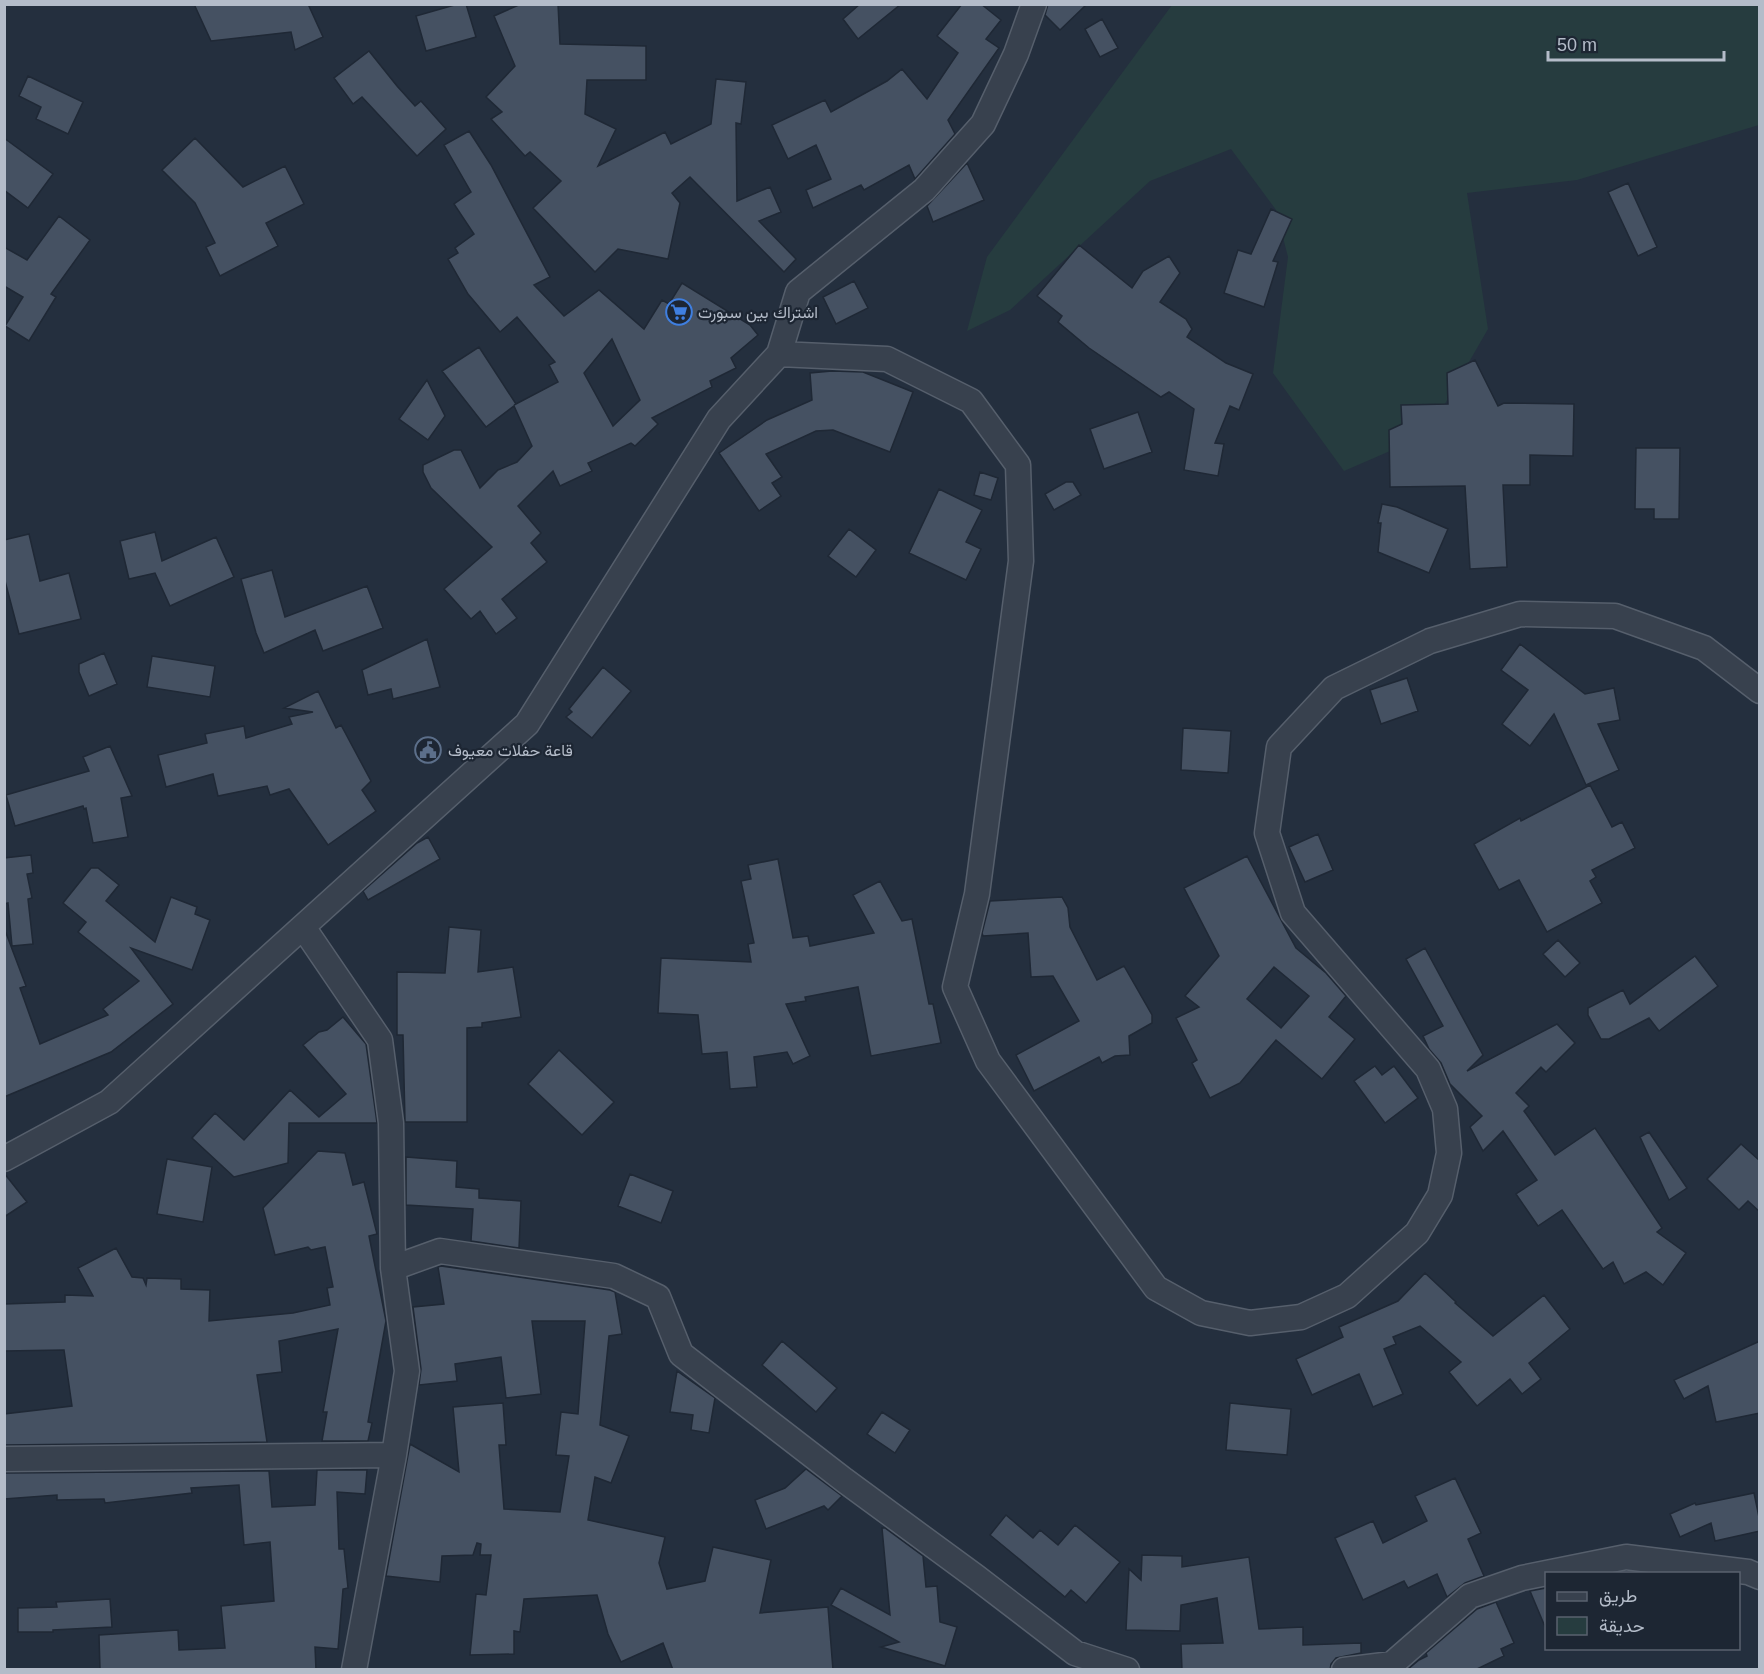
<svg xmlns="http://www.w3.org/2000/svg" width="1764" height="1674" font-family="Helvetica,Vazirmatn,sans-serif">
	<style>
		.green { fill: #263c3f }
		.building { fill: #455162; stroke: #1f2835; stroke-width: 1.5; fill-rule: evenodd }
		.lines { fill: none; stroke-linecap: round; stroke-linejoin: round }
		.minor-casing { stroke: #565f6c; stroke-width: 27 }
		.minor { stroke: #38414e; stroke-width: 24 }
		.labels { text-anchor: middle; stroke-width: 4.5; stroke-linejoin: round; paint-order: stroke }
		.poi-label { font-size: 16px; fill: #b4bcc9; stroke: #1d2633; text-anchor: start }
	</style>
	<rect width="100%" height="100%" fill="#242f3e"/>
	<path class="green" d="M1172 5H1759V125L1577 180 1467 193 1488 329 1427 435 1344 471 1273 373 1288 257 1276 210 1231 149 1150 181 1010 310 967 331 987 257Z"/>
	<path class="building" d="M194 4H308L323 37 295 50 291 32 211 41Z
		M458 4H466L476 37 426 51 416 16Z
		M521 4H558L560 44 646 46V80H587L585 114 616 129 598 166 665 132 671 144 711 124 716 79 746 82 741 124 736 123 737 201 770 187 781 212 759 221 796 259 784 272 690 177 672 193 680 203 668 259 618 249 595 272 533 208 561 181 530 152 525 156 491 119 502 112 486 97 515 66 494 16Z
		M860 4H901L858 39 843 19Z
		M962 4H981L1001 20 986 39 999 48 948 120 955 134 915 179 909 165 864 190 861 185 813 208 806 190 831 179 816 145 788 159 772 125 825 100 831 112 887 81 902 69 927 99 958 53 937 36Z
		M1048 4H1087L1060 30 1045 15Z
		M1102 19 1118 48 1100 57 1085 29Z
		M369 51 397 86 415 106 421 101 446 129 417 156 362 97 353 104 334 78Z
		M28 76 83 102 68 134 36 119 41 107 19 96Z
		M469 131 491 165 550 277 534 285 564 316 599 290 644 329 662 300 669 304 682 283 750 325 758 335 731 358 736 368 710 381 712 387 652 418 658 424 635 446 631 443 588 463 592 471 560 486 553 471 518 506 541 533 531 543 547 562 502 599 517 618 496 634 480 611 471 619 444 589 492 547 431 488 423 472V465L454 450H461L480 488 498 470 517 462 532 446 514 406 486 427 442 371 479 347 516 404 514 405 558 382 549 365 555 362 517 317 500 332 468 294 448 259 458 253 455 248 474 234 454 204 471 192 444 145ZM612 339 640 400 613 426 584 373Z
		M4 138 53 174 28 208 4 190Z
		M195 138 243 187 285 166 304 204 266 223 278 246 220 276 206 247 215 243 195 203 162 170Z
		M967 163 984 200 933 222 927 206Z
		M1628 183 1657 247 1638 256 1608 192Z
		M1271 209 1292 219 1273 261 1278 262 1264 307 1224 293 1238 250 1251 254Z
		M59 216 90 240 51 294 56 297 29 341 5 326 23 297 4 286V247L27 260Z
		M1079 245 1132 288 1143 271 1169 256 1180 273 1160 302 1186 319 1192 329 1187 337 1226 363 1253 374 1239 410 1230 406 1215 443 1224 444 1218 476 1184 470 1194 409 1169 392 1161 397 1089 348 1058 322 1062 316 1037 296Z
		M854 281 868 308 836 324 823 297Z
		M1475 360 1498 406 1504 403 1574 404 1573 456 1530 455V485H1503L1507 567 1470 569 1465 486 1390 487 1389 430 1402 424 1401 405 1448 404 1447 373Z
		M832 371 863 372 913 392 890 452 833 430 816 431 766 454 782 477 772 483 781 496 759 511 719 453 767 420 812 400 810 373Z
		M427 380 445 416 428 440 399 419Z
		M1138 412 1152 452 1104 469 1090 429Z
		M1636 448H1680L1679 519H1654V509H1635Z
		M980 472 998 478 991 500 974 495Z
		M1066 482H1073L1081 495 1054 510 1045 494Z
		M939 489 982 510 966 542 981 549 966 580 909 553Z
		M1382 504 1397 507 1448 529 1429 573 1378 552 1381 523H1378Z
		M849 529 876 550 856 577 828 556Z
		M155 532 162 561 216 537 234 577 170 606 155 573 129 579 120 541Z
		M29 534 40 581 69 573 81 619 19 634 4 577V540Z
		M272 570 285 617 367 586 383 628 323 651 315 630 264 653 256 633 241 579Z
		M427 639 440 687 393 699 391 689 368 695 362 670Z
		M1520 644 1585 694 1614 688 1620 720 1598 724 1619 770 1586 785 1554 714 1530 746 1502 724 1528 690 1501 670Z
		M104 653 117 684 89 696 79 672V664Z
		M152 656 215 666 210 697 147 687Z
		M603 667 631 691 592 738 566 717 572 712 569 709Z
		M1407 678 1418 711 1381 724 1370 690Z
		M318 691 336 728 341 725 371 781 362 790 376 811 328 845 289 789 270 795 267 786 218 796 213 774 166 787 158 755 207 743 205 734 244 726 246 738 292 724 289 717 313 712 284 708Z
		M1183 728 1231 731 1228 773 1181 770Z
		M110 746 132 796 121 798 128 837 93 843 86 808 84 809 83 806 15 826 6 795 89 771 83 757Z
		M1590 785 1612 827 1622 822 1635 848 1592 870 1596 877 1590 881 1602 903 1547 932 1519 880 1499 890 1474 844 1520 818 1521 821Z
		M1318 834 1333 870 1305 882 1289 847Z
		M428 837 440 859 368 900 363 891 417 843Z
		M31 855 33 873 27 874 32 898 28 899 33 944 12 946 8 903 4 904V858Z
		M1247 856 1296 948 1326 973 1346 996 1329 1017 1355 1039 1322 1079 1276 1040 1240 1083 1210 1098 1192 1063 1197 1060 1176 1018 1199 1007 1185 996 1219 956 1184 888ZM1274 967 1309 996 1281 1028 1247 999Z
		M778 859 793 938 808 936 810 946 874 933 853 895 880 881 902 921 912 919 929 1004H933L941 1043 871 1056 858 987 805 997 806 1001 786 1004 810 1056 793 1064 787 1052 754 1057 757 1087 730 1089 727 1052 702 1054 698 1015 658 1013 661 958 751 962 748 944 754 943 741 881 751 879 748 865Z
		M91 868H98L119 885 106 901 155 942 171 897 197 907 195 914 210 920 192 970 131 948 173 1004 111 1052 4 1097V934L6 933 26 986 20 988 40 1044 108 1015 103 1009 139 981 78 932 86 922 63 903Z
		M1062 897 1068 908 1070 927 1097 980 1124 966 1152 1015V1023L1129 1036 1130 1055 1115 1056 1102 1063 1099 1057 1034 1091 1016 1055 1079 1021 1053 976 1031 977 1028 933 983 936 982 933 990 901Z
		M449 927 481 930 478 972 513 967 521 1017 482 1023V1027L467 1028V1122H405L403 1035H397V972L445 973Z
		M1558 940 1580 963 1565 977 1543 954Z
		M1425 948 1483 1055 1467 1071 1557 1024 1575 1043 1546 1072 1541 1067 1516 1093 1529 1106 1524 1111 1555 1155 1595 1128 1662 1228 1657 1232 1686 1253 1663 1285 1646 1272 1624 1284 1613 1262 1603 1269 1562 1210 1538 1226 1516 1194 1537 1180 1503 1131 1483 1151 1470 1127 1482 1116 1450 1084 1441 1063 1429 1049 1423 1036 1443 1026 1406 959Z
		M1695 956 1718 986 1659 1031 1649 1018 1609 1039H1601L1588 1015V1008L1623 990 1630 1004Z
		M343 1017 366 1044 377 1123H289L288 1163 234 1177 192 1138 215 1113 244 1140 290 1090 319 1117 346 1094 303 1045 319 1032 327 1030Z
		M559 1050 614 1102 582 1135 528 1084Z
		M1375 1066 1382 1075 1394 1066 1418 1098 1385 1123 1354 1081Z
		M1649 1132 1687 1188 1669 1200 1640 1137Z
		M1741 1144 1760 1161V1212L1748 1201 1739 1210 1707 1179Z
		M318 1151 345 1153 353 1185 364 1182 377 1234 369 1236 386 1321 368 1422 372 1423 368 1441H322L327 1412H323L338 1329 279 1341 282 1372 257 1375 267 1442 4 1445V1414L72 1406 64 1350 4 1351V1304L65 1302V1295L93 1296 78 1268 116 1248 132 1277 143 1278 146 1285 147 1278 181 1279V1289L210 1290 209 1321 293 1313 330 1305 327 1288 333 1287 325 1247 311 1250 308 1247 275 1255 263 1208Z
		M406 1157 457 1161 456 1187 479 1189V1198L521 1201 519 1248 471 1241 473 1209 406 1205Z
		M167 1159 212 1167 203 1222 157 1214Z
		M4 1173 27 1202 4 1217Z
		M630 1174 673 1191 661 1223 618 1206Z
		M441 1266 610 1290 615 1292 622 1334 609 1336 600 1425 629 1436 611 1483 595 1477 588 1520 665 1537 659 1563 667 1589 705 1581 713 1547 771 1560 760 1613 828 1607 833 1670H673L663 1643 621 1662 608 1634 597 1595 524 1599 520 1632 514 1631V1654L470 1655 476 1594 486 1595 491 1555H480L481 1544 477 1543 473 1555 442 1556 440 1582 386 1576 410 1444 459 1472 453 1407 503 1403 506 1445H499L504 1509 560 1512 569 1456 556 1455 561 1412 578 1414 585 1321H532L541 1394 506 1398 501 1357 455 1364 457 1381 419 1385 421 1369 413 1307 444 1304 438 1267Z
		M1425 1273 1456 1302 1455 1303 1493 1336 1544 1295 1570 1329 1529 1363 1541 1379 1522 1394 1510 1379 1477 1406 1449 1372 1461 1362 1420 1326 1393 1337 1396 1344 1384 1349 1403 1394 1373 1407 1359 1374 1312 1395 1296 1359 1343 1337 1339 1327 1398 1301Z
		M782 1341 837 1388 816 1412 762 1365Z
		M1760 1341V1413L1716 1422 1708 1386 1684 1399 1674 1380Z
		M677 1371 715 1398 709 1433 691 1430 693 1415 670 1412Z
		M1230 1403 1291 1409 1287 1455 1226 1450Z
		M882 1412 910 1430 895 1453 867 1434Z
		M806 1469 842 1496 828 1510 824 1506 766 1529 755 1500 785 1488Z
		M317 1470H367L365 1494 337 1492 339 1549H344L348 1588 343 1589 338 1649 315 1647 316 1670H100L99 1635 178 1630 179 1650 225 1648 221 1606 274 1601 270 1542 244 1545 239 1485 191 1488 192 1493 105 1503 104 1499 57 1500V1495L4 1499V1473L269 1471 272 1507 315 1505Z
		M1455 1478 1481 1533 1468 1539 1484 1576 1465 1583 1447 1597 1437 1574 1408 1588 1404 1581 1363 1600 1335 1538 1373 1521 1383 1543 1427 1521 1415 1496Z
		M1754 1493 1760 1522V1531L1715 1541 1711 1523 1680 1537 1670 1514 1695 1503 1696 1505Z
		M1006 1515 1033 1538 1040 1530 1058 1545 1075 1525 1120 1562 1086 1603 1071 1590 1065 1597 990 1535Z
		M882 1528H885L923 1556 926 1587 937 1586 940 1622 957 1627 945 1666 881 1647 899 1642 831 1605 841 1588 890 1615Z
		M1142 1555 1182 1556V1567L1249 1557 1259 1629 1303 1627V1645L1361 1643V1653L1336 1658 1331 1664 1330 1670H1182L1181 1644 1223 1643 1217 1598 1181 1605 1180 1631 1126 1630 1129 1569 1141 1580Z
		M1546 1588V1629L1530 1591Z
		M110 1599 112 1627 53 1630V1632H18V1608L57 1607 56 1602Z
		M1496 1602 1514 1643 1501 1649 1504 1656 1475 1670H1407L1419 1660 1427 1656 1426 1653 1477 1609Z"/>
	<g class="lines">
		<g class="minor-casing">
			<path id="minor" d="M779 354 798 292 924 190 983 124 1016 54 1034 4
				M303 927 380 1040 391 1123 393 1268 407 1371 394 1455 354 1670
				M4 1159 109 1102 527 724 719 419 779 354 887 359 971 401 1018 465 1021 561 977 894 955 987 988 1061 1156 1288 1201 1313 1250 1323 1301 1317 1347 1296 1417 1233 1440 1195 1449 1153 1445 1109 1428 1069 1293 913 1267 833 1279 747 1334 688 1430 641 1520 614 1615 616 1704 648 1760 691
				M393 1268 440 1251 614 1276 658 1297 681 1354 844 1480 976 1577 1075 1653 1127 1670
				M4 1459 394 1455
				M1344 1670 1392 1664 1470 1596 1522 1578 1626 1557 1748 1572 1760 1577"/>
		</g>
		<use href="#minor" class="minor"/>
	</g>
	<defs>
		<g id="supermarket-ring" transform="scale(1.35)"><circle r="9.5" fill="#1d2633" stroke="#3f7fe0" stroke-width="1.5"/><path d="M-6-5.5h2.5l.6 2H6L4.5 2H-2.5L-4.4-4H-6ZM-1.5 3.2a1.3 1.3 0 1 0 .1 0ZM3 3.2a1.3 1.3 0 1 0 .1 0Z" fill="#3f7fe0"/></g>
		<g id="civic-ring" transform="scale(1.35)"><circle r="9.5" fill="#1d2633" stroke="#5c6f8a" stroke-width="1.5"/><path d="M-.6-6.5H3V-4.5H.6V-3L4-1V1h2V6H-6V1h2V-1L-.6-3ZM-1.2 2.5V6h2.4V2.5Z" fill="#5c6f8a"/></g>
	</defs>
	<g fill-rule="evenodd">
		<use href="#supermarket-ring" x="679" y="312"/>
		<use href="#civic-ring" x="428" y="750"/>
	</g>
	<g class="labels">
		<g class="poi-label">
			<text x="698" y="318">اشتراك بين سبورت</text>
			<text x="448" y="756">قاعة حفلات معيوف</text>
		</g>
	</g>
	<rect width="1764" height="1674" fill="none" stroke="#b4bcc9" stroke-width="12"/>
	<rect x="1545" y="1572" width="195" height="78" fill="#1d2633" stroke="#59626f" stroke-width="1.5"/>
	<rect x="1557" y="1592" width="30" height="9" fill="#38414e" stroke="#59626f" stroke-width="1.5"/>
	<text x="1599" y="1602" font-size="18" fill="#b4bcc9">طريق</text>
	<rect x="1557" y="1617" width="30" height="18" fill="#263c3f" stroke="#59626f" stroke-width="1.5"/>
	<text x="1599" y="1632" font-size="18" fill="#b4bcc9">حديقة</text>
	<path d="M1548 51v9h176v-9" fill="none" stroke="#b4bcc9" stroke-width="3"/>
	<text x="1557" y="51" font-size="18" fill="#b4bcc9" stroke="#1d2633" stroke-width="4.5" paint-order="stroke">50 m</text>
</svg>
